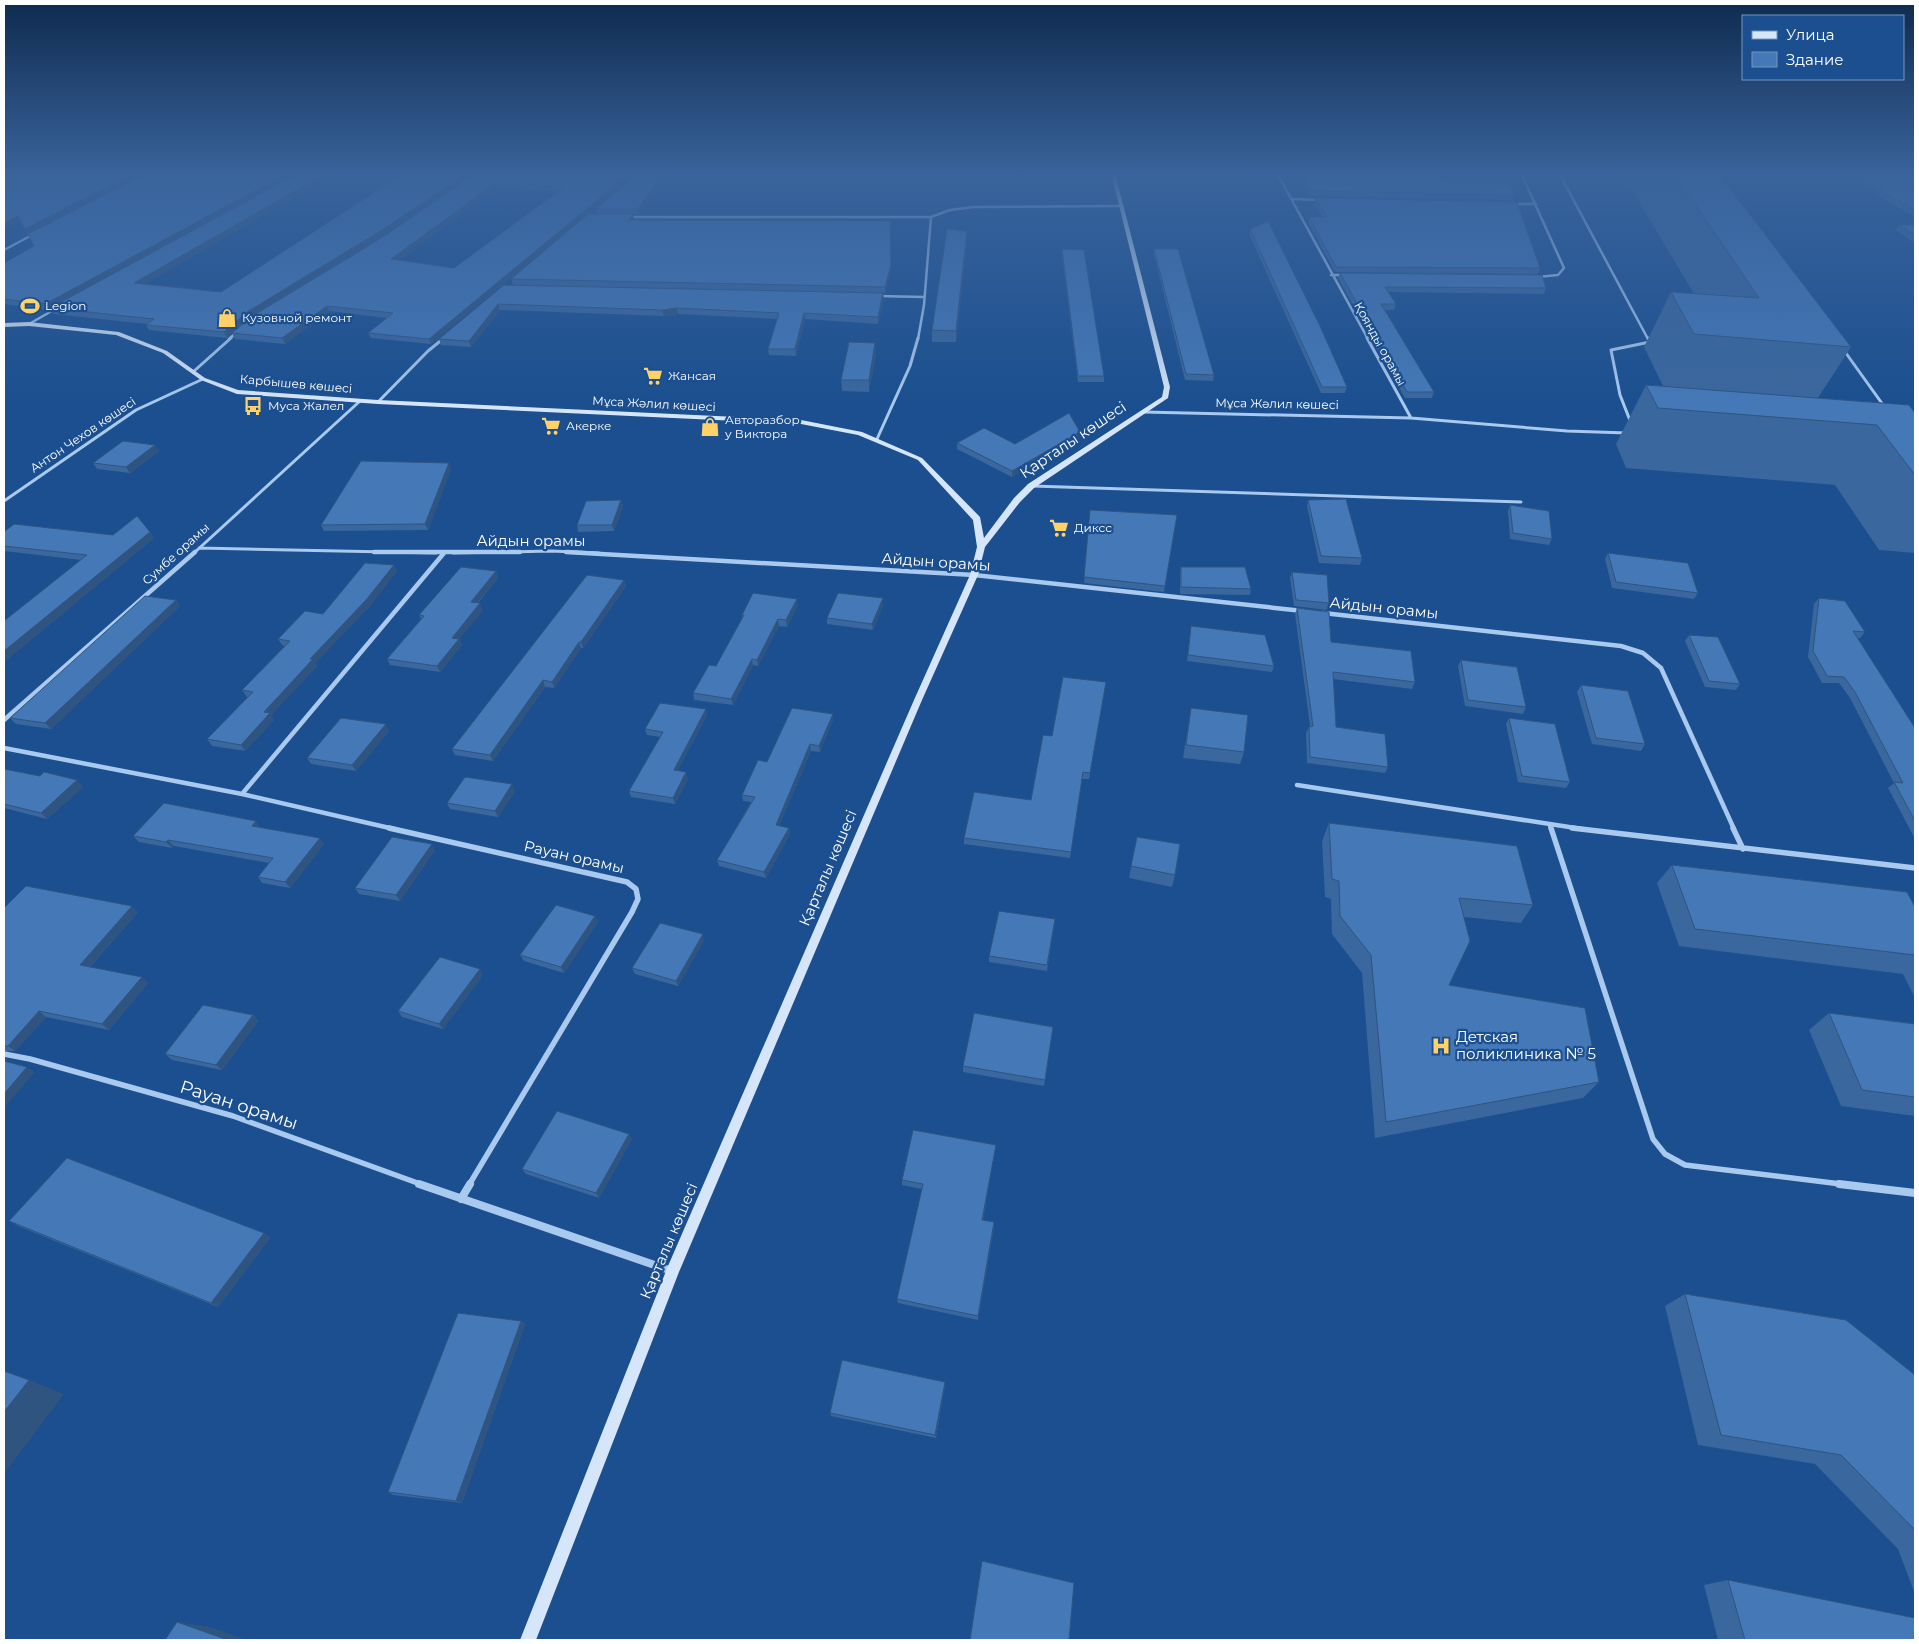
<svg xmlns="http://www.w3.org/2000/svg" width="1919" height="1644" font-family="Montserrat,sans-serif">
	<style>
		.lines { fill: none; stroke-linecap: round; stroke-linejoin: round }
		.street-far4 { stroke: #a9c9ee; stroke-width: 2.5 }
		.street-far3 { stroke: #a9c9ee; stroke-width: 3 }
		.street-far2 { stroke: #a9c9ee; stroke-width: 4.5 }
		.street-far1 { stroke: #a9c9ee; stroke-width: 5.5 }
		.street { stroke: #a9c9ee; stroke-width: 8 }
		.secondary { fill: #d6e6fa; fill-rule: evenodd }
		.wall { fill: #3a679d; fill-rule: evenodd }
		.shaded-wall { fill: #305480 }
		.building { fill: #4478b7; stroke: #305480; fill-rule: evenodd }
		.labels { text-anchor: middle; stroke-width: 4.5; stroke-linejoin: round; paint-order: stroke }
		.far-poi-label { font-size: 12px; fill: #fff; stroke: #1b4f8f; text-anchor: start }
		.far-street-label { font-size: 12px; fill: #fff; stroke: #1b4f8f }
		.street-label { font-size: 15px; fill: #fff; stroke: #1b4f8f }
		.poi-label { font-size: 15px; fill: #fff; stroke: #1b4f8f; text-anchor: start }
		.near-street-label { font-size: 18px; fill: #fff; stroke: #1b4f8f }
	</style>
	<rect width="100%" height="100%" fill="#1b4f8f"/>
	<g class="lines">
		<path class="street-far4" d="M1277 173 1368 339
			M1521 173 1564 268 1558 275 1537 277
			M1559 173 1648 339
			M1292 199 1321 200
			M1512 204H1536
			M628 217H931L950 210 974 207 1120 206
			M4 250 34 234
			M1331 275H1346
			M877 296 924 297
			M29 324 57 308
			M229 339 237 332
			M918 339 924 305 931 217"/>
		<path class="street-far3" d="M1367 338 1411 418
			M1843 349 1886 409
			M193 372 231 338
			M378 402 428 351 444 338
			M1143 412 1411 418 1567 431 1627 433
			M1631 423 1620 395 1611 350 1650 342 1648 338
			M877 439 910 366 918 338
			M1032 486 1521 502
			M4 501 136 410 203 379
			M199 548 436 553
			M194 553 360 401
			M453 553 551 551 599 553"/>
		<path class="street-far2" d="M374 552H520
			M566 552 974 575 1303 611
			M1323 613 1621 646 1643 653 1661 668 1734 829
			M4 720 195 552
			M4 748 242 794 394 829
			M1297 785 1582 829
			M242 794 444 553
			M1550 825 1551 829"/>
		<path class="street-far1" d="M389 828 627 882 636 889 638 899 632 912 469 1185
			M1551 828 1653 1139 1665 1154 1685 1165 1849 1185
			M1572 828 1915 868
			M1733 828 1743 849
			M4 1054 30 1059 233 1116 423 1185"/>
		<path class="street" d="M419 1184 672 1271
			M1839 1184 1915 1193
			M461 1199 470 1184"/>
		<path class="secondary" d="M1111 173H1115L1170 387 1168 398 1034 488 1020 502 985 547 978 575 922 700 679 1272 536 1640H520L668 1266 914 700 970 575 977 547 973 520 918 460 858 435 801 424 378 404 237 394 201 380 163 353 116 335 29 326 4 327V323L29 322 119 332 167 351 205 378 238 390 378 400 801 420 862 432 922 458 980 517 984 538 1014 498 1028 484 1162 397 1164 387Z"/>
	</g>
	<path class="wall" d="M147 173H336L145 284 221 292 476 173 384 235 267 307 386 235 476 173H668L639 214H597L596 209 637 175 636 174 431 344 371 338 368 333 387 318 329 311 285 344 235 339 232 333 227 338 149 330 146 325 147 324 54 314 50 309 48 310 4 304V263L34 246ZM499 186 557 192 454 268 399 260Z
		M1131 173H1242L1241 176 1132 175Z
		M1297 173H1435L1442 182 1515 195 1513 200 1311 196Z
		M1622 173H1718L1851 347 1818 398 1915 413V553L1879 550 1835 485 1626 468 1616 444 1646 385 1663 386 1644 347 1671 292 1694 294Z
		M1844 173H1915V217L1877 195 1879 192Z
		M1315 198 1540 268 1538 274 1335 272 1308 222 1309 217H1322L1314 203Z
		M633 214 634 220 891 271 885 293 513 285 511 279Z
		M1899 225H1915V243L1895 230Z
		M1250 229 1347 387 1345 393H1321L1249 234Z
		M967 242 956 342H932V330Z
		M1062 249 1104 376V382H1078L1062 255Z
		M1154 249 1214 375 1213 381 1185 380 1154 254Z
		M1340 273 1546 288 1544 294 1388 292 1396 304 1394 310H1385L1434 392 1432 398H1405L1338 278Z
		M504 285 884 299 878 324 805 319 796 356 769 355 768 349 777 319 678 314 664 316 500 310 471 347 441 345 439 339Z
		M876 354 869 392 842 391 841 380Z
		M1080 432 1079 438 1012 477 957 449V443L1015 444Z
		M155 445 159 451 130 473 97 469 93 463Z
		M451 469 428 530 324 531 321 525Z
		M621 500 623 506 614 531 578 532 577 525Z
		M1308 500 1362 558 1360 565 1319 563 1307 506Z
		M1510 505 1552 539 1549 545 1510 539 1508 511Z
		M1090 510 1177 515 1164 592 1084 583Z
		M4 532 113 535 150 532 154 538 4 662V621L81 560 4 551Z
		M1608 553 1698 593 1694 599 1612 588 1605 559Z
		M1181 567 1251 589 1250 595 1180 594V573Z
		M397 571 369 607 315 663 317 666 271 715 274 720 245 751 212 746 207 739 248 697H247L242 690 285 646 282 645 278 639Z
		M496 571 498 578 478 603 483 610 459 639 462 645 440 672 390 665 387 659 421 619 419 615Z
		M1292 572 1329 603 1327 610 1294 606 1290 578Z
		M624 580 626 586 583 648H581L554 688 545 687 493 761 455 755 452 749Z
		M883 598V605L873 630 827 624V618Z
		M1819 598 1865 632 1860 638H1857L1915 728V839L1888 788 1894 783 1850 698 1839 683H1822L1808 657 1814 604Z
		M176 600 180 606 51 729 16 724 10 718Z
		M798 605 787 627 779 626 758 666 753 665 733 705 694 700 693 693 716 666 742 618V615Z
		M1297 608 1331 642 1415 682 1412 689 1333 679 1336 727 1388 767 1385 773 1307 763 1306 733 1309 727 1310 726 1295 614Z
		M1191 626 1274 666 1272 672 1187 661Z
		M1689 635 1740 684 1736 690 1705 687 1685 641Z
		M1461 660 1526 707 1523 714 1465 706 1458 666Z
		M1106 682 1089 779H1082L1070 858 964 844V838L1031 800 1052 736Z
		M1581 685 1645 744 1641 751 1592 744 1577 692Z
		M1191 708 1244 752 1240 764 1183 758 1189 721Z
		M707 715 678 770 688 778 675 804 631 797 629 791 660 737 647 735 645 729Z
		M1509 718 1570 782 1566 788 1518 782 1506 724Z
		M833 720 820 752 811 751 779 826 789 828 790 834 766 878 719 866 717 860 751 802 743 801 742 795 767 762Z
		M389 731 356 771 311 764 307 758Z
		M4 769 83 787 47 819 4 808Z
		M515 791 498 817 450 809 447 803Z
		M1329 823 1533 905 1521 923 1464 917 1449 985 1599 1082 1583 1098 1375 1138 1362 973 1332 934 1331 899 1325 897 1322 841Z
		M261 827 260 828 324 844 290 888 262 883 258 877 269 863 174 846 172 848 139 842 133 836Z
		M1137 837 1175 875 1172 887 1129 878Z
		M435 850 400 901 359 894 355 888Z
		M1672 865 1915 907V998L1903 974 1679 946 1657 883Z
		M4 908 138 912 90 967 148 983 109 1030 46 1017 15 1051H4Z
		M595 916 598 922 564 973 524 961 520 955Z
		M1055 919 1047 971 989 962V956Z
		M704 940 678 986 635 974 632 968Z
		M483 975 443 1029 402 1017 398 1011Z
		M1829 1013 1915 1024V1116L1841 1106 1809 1030Z
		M253 1015 258 1021 222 1070 172 1060 165 1054Z
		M1053 1027 1044 1086 963 1072V1066Z
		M632 1139 599 1198 526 1174 522 1169Z
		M995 1150 983 1220 994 1222V1227L978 1320 898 1303 897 1299 922 1189 902 1185V1180Z
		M9 1221 264 1233 270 1238 218 1307 18 1226Z
		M1685 1294 1915 1375V1594L1898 1549 1815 1464 1698 1445 1665 1306Z
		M521 1321 525 1324 462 1503 393 1495 388 1492Z
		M945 1385 936 1438 831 1416 830 1413Z
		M1728 1580 1915 1640H1718L1704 1585Z"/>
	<path class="shaded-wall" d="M134 173H146L28 234 25 229Z
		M288 173H300L48 310 45 304Z
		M326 173H336L137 289 134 283Z
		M467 173H476L384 235 250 317 227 338 224 332 247 312Z
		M630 173H636V174L431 344 429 339Z
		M663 173H668L639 214 638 209Z
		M498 181 499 186 393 265 391 259Z
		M633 214 634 220H629Z
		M18 216 21 221 4 229V223Z
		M890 227 891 271 885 293V287Z
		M967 231V242L956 342V331Z
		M883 293 884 299 878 324V317Z
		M498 304 500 310 471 347 469 341Z
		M327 306 329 311 285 344 282 338Z
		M677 308 678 314 664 316 662 310Z
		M804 313 805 319 796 356 795 349Z
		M875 343 876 354 869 392V380Z
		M1080 432 1079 438 1012 477V471Z
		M155 445 159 451 130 473 126 467Z
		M449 463 451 469 428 530 425 524Z
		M621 500 623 506 614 531 612 525Z
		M150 532 154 538 4 662V651Z
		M394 565 397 571 369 607 315 663 317 666 271 715 274 720 245 751 241 745 264 712 310 659Z
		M496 571 498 578 473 608 471 602Z
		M624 580 626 586 583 648 581 642Z
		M883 598V605L873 630 872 624Z
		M797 599 798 605 787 627 786 620Z
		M176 600 180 606 51 729 45 723Z
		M480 603 483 610 459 639 462 645 440 672 437 666 452 638Z
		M778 619 779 626 758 666 757 660Z
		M579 642 581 648 554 688 552 682Z
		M752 659 753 665 733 705 731 699Z
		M543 680 545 687 493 761 490 755Z
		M706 709 707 715 675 776 674 770Z
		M833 714V720L820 752 819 746Z
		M386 724 389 731 356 771 352 765Z
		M810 744 811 751 777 831 776 825Z
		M686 772 688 778 675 804 673 798Z
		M77 780 83 787 47 819 41 813Z
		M512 784 515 791 498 817 495 811Z
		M256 821 261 827 256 832 252 826Z
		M789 828 790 834 766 878 764 872Z
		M320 838 324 844 290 888 285 882Z
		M168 840 174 846 172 848 166 842Z
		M432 844 435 850 400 901 396 895Z
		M132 906 138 912 86 971 80 965Z
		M595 916 598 922 564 973 561 967Z
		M703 934 704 940 678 986 676 981Z
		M480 969 483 975 443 1029 439 1024Z
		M142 977 148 983 109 1030 102 1024Z
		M39 1011 46 1017 15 1051 8 1046Z
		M253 1015 258 1021 222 1070 216 1065Z
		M4 1056 8 1060 4 1065Z
		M27 1067 35 1072 4 1108V1094Z
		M629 1134 632 1139 599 1198 596 1193Z
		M996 1145 995 1150 982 1224V1220Z
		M994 1222V1227L978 1320V1316Z
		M264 1233 270 1238 218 1307 211 1303Z
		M521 1321 525 1324 462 1503 456 1501Z
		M29 1380 64 1394 4 1474V1412Z
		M945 1382V1385L936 1438 935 1435Z
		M177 1622 210 1627 247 1640H228Z"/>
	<path class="building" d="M4 173H134L25 229 18 216 4 223Z
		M147 173H288L45 304 4 299V263L34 246 28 234Z
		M299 173H326L134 283 221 292 404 173H467L382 230 247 312 224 332 146 325 154 319 50 308Z
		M476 173H630L429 339 368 333 393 313 327 306 282 338 232 333 251 317 386 235ZM498 181 563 188 454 268 391 259Z
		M637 173H663L638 209H596L637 174Z
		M1301 173H1435L1442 182 1510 184 1515 195 1312 191Z
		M1674 173H1718L1851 347 1694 334 1671 292 1759 298Z
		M1856 173H1908L1915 177V210L1880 190H1886Z
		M1315 198 1517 202 1540 268 1336 267 1309 217H1327Z
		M588 214H633L629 220 890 221 891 265 885 287 511 279Z
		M1268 221 1320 326 1347 387H1322L1250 229Z
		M1899 225H1915V235Z
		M947 229 967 231 956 331 932 330Z
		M1062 249 1084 250 1104 376H1078Z
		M1154 249H1178L1214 375 1186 374Z
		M1340 273 1542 275 1546 288 1385 287 1396 304H1381L1434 392H1407Z
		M504 285 883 293 878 317 804 313 795 349H768L779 313 677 308 662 310 498 304 469 341 439 339Z
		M849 342 875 343 869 380H841Z
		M1646 385 1909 405 1915 413V475L1877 425 1658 408Z
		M1069 413 1080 432 1012 471 957 443 984 428 1015 444Z
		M123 441 155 445 126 467 93 463Z
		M361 461 449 463 425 524 321 525Z
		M1346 499 1362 558 1321 556 1308 500Z
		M621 500 612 525H577L586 501Z
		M1510 505 1549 511 1552 539 1513 533Z
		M1090 510 1177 515 1165 586 1084 577Z
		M137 516 150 532 4 651V621L87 555 4 546V532L14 524 113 535Z
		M1608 553 1688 563 1698 593 1616 582Z
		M365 563 394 565 366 600 310 659H313L264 712 270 713 241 745 207 739 253 692 242 690 290 641 278 639 305 611 323 614Z
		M461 567 496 571 471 602 480 603 452 638 459 639 437 666 387 659 424 616 419 615Z
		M1181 567H1245L1251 589 1181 587Z
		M1292 572 1327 575 1329 603 1296 600Z
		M587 575 624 580 581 642H579L552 682 543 680 490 755 452 749Z
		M753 593 797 599 786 620 778 619 757 660 752 659 731 699 693 693 709 665 716 666 744 615H742Z
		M838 593 883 598 872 624 827 618Z
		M145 596 176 600 45 723 10 718Z
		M1819 598 1845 601 1865 632 1853 631 1915 728V821L1894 782 1903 783 1855 692 1844 677 1827 676 1813 651Z
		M1297 608 1329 612 1331 642 1411 651 1415 682 1333 672 1336 727 1385 734 1388 767 1310 757 1309 727 1313 726Z
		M1191 626 1265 635 1274 666 1188 655Z
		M1689 635 1718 637 1740 684 1709 681Z
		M1461 660 1517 667 1526 707 1468 700Z
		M1063 677 1106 682 1090 773 1083 772 1071 852 964 838 974 792 1031 800 1043 735 1052 736Z
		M1581 685 1628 691 1645 744 1596 738Z
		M660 703 706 709 674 770 686 772 673 798 629 791 663 732 645 729Z
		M792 708 833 714 819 746 810 744 776 825 789 828 764 872 717 860 755 797 742 795 758 760 767 762Z
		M1191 708 1248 715 1244 752 1186 745Z
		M341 718 386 724 352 765 307 758Z
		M1509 718 1555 724 1570 782 1522 776Z
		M4 769 40 776 44 772 77 780 41 813 4 804Z
		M465 777 512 784 495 811 447 803Z
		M164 803 256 821 252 826 320 838 285 882 258 877 273 858 168 840 166 842 133 836Z
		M1329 823 1517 846 1533 905 1459 898 1470 941 1449 985 1585 1008 1599 1082 1386 1122 1371 955 1340 916 1339 881 1332 879Z
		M392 837 432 844 396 895 355 888Z
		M1137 837 1180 844 1175 875 1131 866Z
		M1672 865 1907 892 1915 907V955L1695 929Z
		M26 886 132 906 80 965 142 977 102 1024 39 1011 8 1046H4V908Z
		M556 905 595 916 561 967 520 955Z
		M999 911 1055 919 1047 965 989 956Z
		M660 923 703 934 676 981 632 968Z
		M440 957 480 969 439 1024 398 1011Z
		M203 1005 253 1015 216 1065 165 1054Z
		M974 1013 1053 1027 1045 1080 963 1066Z
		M1829 1013 1915 1024V1097L1862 1090Z
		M4 1061 27 1067 4 1094Z
		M557 1111 629 1134 596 1193 522 1169Z
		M913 1130 996 1145 982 1220 994 1222 978 1316 897 1299 923 1184 902 1180Z
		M67 1158 264 1233 211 1303 9 1221Z
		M1685 1294 1846 1320 1915 1375V1530L1841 1455 1721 1435Z
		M458 1313 521 1321 456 1501 388 1492Z
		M842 1360 945 1382 935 1435 830 1413Z
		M4 1371 29 1380 4 1412Z
		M982 1561 1074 1583 1069 1640H970Z
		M1728 1580 1915 1618V1640H1745Z
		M177 1622 228 1640H165Z"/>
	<linearGradient id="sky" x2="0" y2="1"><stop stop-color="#0f2b4f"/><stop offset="0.43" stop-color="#39639b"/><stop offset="1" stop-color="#39639b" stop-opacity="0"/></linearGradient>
	<rect width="1919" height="403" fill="url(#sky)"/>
	<defs>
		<g id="stadium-bare" transform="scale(1.5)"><path d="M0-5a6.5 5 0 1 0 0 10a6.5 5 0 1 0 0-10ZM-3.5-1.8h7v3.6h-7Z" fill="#ffd166" stroke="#1b4f8f" stroke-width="2.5" paint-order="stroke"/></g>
		<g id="shop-bare" transform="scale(1.5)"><path d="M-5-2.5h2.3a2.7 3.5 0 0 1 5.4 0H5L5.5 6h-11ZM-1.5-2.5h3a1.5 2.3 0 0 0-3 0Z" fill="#ffd166" stroke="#1b4f8f" stroke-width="2.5" paint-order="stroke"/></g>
		<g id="supermarket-bare" transform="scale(1.5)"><path d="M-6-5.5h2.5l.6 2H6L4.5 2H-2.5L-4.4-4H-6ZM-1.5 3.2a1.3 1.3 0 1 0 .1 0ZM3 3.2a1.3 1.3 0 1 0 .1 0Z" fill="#ffd166" stroke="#1b4f8f" stroke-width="2.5" paint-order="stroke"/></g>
		<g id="bus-bare" transform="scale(1.5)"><path d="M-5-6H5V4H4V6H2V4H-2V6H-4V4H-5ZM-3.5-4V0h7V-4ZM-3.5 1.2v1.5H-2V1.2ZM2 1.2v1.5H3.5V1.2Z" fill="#ffd166" stroke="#1b4f8f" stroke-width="2.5" paint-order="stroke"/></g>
		<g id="hospital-bare" transform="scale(1.5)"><path d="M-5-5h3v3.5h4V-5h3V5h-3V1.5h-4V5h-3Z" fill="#ffd166" stroke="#1b4f8f" stroke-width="2.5" paint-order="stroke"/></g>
	</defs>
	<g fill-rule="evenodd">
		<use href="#stadium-bare" x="30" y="306"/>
		<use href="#shop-bare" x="227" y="318"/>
		<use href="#supermarket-bare" x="653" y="376"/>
		<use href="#bus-bare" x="253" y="406"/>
		<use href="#supermarket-bare" x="551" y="426"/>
		<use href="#shop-bare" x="710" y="427"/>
		<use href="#supermarket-bare" x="1059" y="528"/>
		<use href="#hospital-bare" x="1441" y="1046"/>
	</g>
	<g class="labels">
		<g class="far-poi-label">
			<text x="45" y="310">Legion</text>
			<text x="242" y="322">Кузовной ремонт</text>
			<text x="668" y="380">Жансая</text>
			<text x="268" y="410">Муса Жалел</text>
			<text x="725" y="424">Авторазбор<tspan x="725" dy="14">у Виктора</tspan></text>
			<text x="566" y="430">Акерке</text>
			<text x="1074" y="532">Диксс</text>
		</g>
		<g class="far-street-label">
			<text transform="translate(1380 344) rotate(61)" y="4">Қоянды орамы</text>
			<text transform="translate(296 384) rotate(5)" y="4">Карбышев көшесі</text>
			<text transform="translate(654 404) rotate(3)" y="4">Мұса Жәлил көшесі</text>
			<text transform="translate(1277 404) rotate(1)" y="4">Мұса Жәлил көшесі</text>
			<text transform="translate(83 435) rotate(-34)" y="4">Антон Чехов көшесі</text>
			<text transform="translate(176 554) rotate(-42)" y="4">Сумбе орамы</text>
		</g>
		<g class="street-label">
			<text transform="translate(1073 440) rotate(-34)" y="5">Қарталы көшесі</text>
			<text x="531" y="546">Айдын орамы</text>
			<text transform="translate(936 562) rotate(4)" y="5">Айдын орамы</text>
			<text transform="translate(1384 608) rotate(6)" y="5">Айдын орамы</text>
			<text transform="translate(574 857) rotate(13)" y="5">Рауан орамы</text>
			<text transform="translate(828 868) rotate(-67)" y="5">Қарталы көшесі</text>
			<text transform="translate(669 1241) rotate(-67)" y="5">Қарталы көшесі</text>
		</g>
		<g class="poi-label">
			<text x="1456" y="1042">Детская<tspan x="1456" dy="17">поликлиника № 5</tspan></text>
		</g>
		<g class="near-street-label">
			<text transform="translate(239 1105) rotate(18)" y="6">Рауан орамы</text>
		</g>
	</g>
	<rect width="1919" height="1644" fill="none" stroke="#ffffff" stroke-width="10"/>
	<rect x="1742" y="15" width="162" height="65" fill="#1b4f8f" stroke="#7695bc"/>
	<rect x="1752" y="31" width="25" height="8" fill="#d6e6fa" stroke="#7695bc"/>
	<text x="1786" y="40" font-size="15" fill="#ffffff">Улица</text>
	<rect x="1752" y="52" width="25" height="15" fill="#4478b7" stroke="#7695bc"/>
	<text x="1786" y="65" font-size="15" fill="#ffffff">Здание</text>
</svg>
